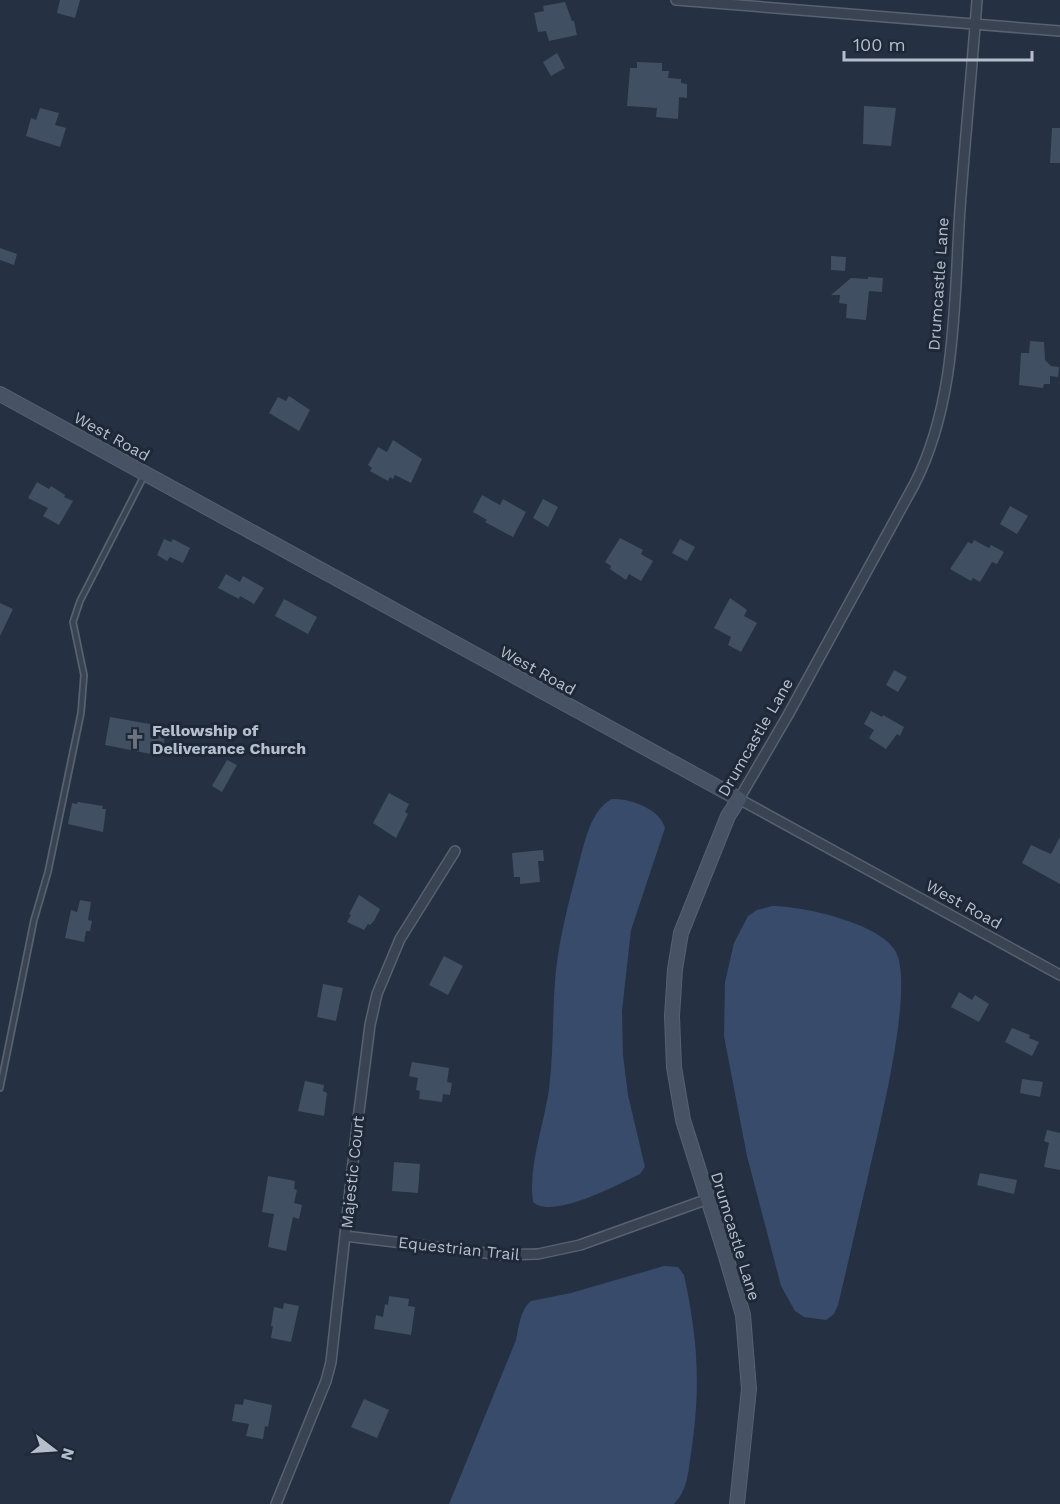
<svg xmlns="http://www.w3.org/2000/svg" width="1060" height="1504" font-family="'Work Sans',sans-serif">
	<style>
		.water { fill: #384b6a }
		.building { fill: #414f62 }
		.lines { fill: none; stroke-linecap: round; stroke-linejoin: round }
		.lane-casing { stroke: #57616f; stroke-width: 8 }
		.street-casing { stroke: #57616f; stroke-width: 12 }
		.secondary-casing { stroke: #57616f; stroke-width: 16 }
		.lane { stroke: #394352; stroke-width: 4.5 }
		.street { stroke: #394352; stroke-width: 9 }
		.secondary { stroke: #475265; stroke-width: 14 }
		.labels { text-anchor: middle; stroke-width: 6; stroke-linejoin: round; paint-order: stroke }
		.street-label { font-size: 16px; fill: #b6becc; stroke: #1e2837 }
		.poi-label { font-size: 16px; font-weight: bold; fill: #b6becc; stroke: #1e2837; text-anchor: start }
	</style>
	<rect width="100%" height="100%" fill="#253142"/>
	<path class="water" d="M612 799C630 798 660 809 665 828L631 930 622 1011 623 1055 628 1095 645 1167 640 1174C619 1184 552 1220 533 1202 528 1165 544 1126 549 1089 554 1050 552 1009 556 970 560 935 569 901 578 867 584 845 590 810 612 799Z
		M772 906C802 906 881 923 896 952 915 990 877 1135 867 1181 857 1222 848 1264 838 1305L834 1314 826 1320 804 1317 795 1311 781 1286 747 1156 724 1036 725 982 734 943 748 916 757 910Z
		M664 1266 678 1267 684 1275C698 1340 701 1387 691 1453 688 1472 688 1490 674 1504H449L516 1340C519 1327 520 1310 531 1301L571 1293Z"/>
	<path class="building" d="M60 0H80L75 18 57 13Z
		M565 2 572 21H574L577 35 549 41 546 31 538 32 534 13 544 11 543 6Z
		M557 53 565 68 551 76 543 62Z
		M637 62 662 63V71H669L668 78 681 79V83L687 84V98L679 97 678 119 656 117 657 108 627 106 630 68H637Z
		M864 106 896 108 891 146 863 144Z
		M40 108 59 113 55 125 66 128 60 147 26 136 31 118 36 120Z
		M1052 128H1060V163H1050Z
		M0 248 17 254 14 265 0 260Z
		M831 256 846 257 845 271 831 270Z
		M868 277 883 278 882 292 869 291 866 320 846 318 847 304 839 303 840 295H831L851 278 868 279Z
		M1030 341 1044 342 1045 360 1051 366 1059 367 1058 377 1050 376V384H1044L1043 388 1019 385 1021 353H1029Z
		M289 396 310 410 299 431 269 413 278 397 286 401Z
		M393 440 422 459 411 483 395 475 393 479 390 477 388 481 370 471 372 468 368 465 378 447 387 452Z
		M37 482 49 489 51 486 65 495 64 497 73 501 59 525 43 516 48 508 28 498Z
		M482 495 500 505 503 499 526 512 513 537 485 522 487 520 473 512Z
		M543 499 558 507 548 527 533 518Z
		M1010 506 1028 516 1017 534 1000 524Z
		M620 538 643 550 641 554 653 561 641 581 629 574 626 580 610 569 611 566 605 562Z
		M164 539 171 542 173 539 190 548 183 563 170 557 167 561 157 555Z
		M680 539 695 547 687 561 672 553Z
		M974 540 989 548 991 545 1004 552 997 564 992 562 980 582 973 578 971 581 950 569 968 542 972 544Z
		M226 574 240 582 243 576 264 588 254 604 240 596 239 599 218 588Z
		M730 598 747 610 744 616 757 623 741 652 728 645 731 637 714 628Z
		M284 599 317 617 308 634 275 616Z
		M0 603 13 609 0 636Z
		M894 670 907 677 898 692 886 685Z
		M871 711 882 717 883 715 904 727 900 736 897 734 886 749 869 738 874 730 864 724Z
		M110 717 167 727 161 756 105 745Z
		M227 760 237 765 222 792 212 786Z
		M389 793 409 804 405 812 408 814 396 838 373 823Z
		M78 802 103 806 102 809H106L103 832 68 824 72 803 77 804Z
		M1060 837V884L1022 863 1031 845 1051 854Z
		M543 850 544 861H538L540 882 520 884V877H514L512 853Z
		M359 895 380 909 374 921 370 925 368 924 364 930 347 922 351 915 349 914Z
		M80 900 91 902 88 920 92 921 90 931H86L84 942 65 938 71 910 77 912Z
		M444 956 463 966 448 995 429 985Z
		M323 984 343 988 336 1021 317 1017Z
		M959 992 972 1000 975 995 989 1004 979 1022 951 1007Z
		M1012 1028 1030 1035 1029 1038 1039 1042 1032 1056 1005 1042Z
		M412 1062 449 1068 447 1082 452 1083 450 1095 443 1094 442 1102 419 1099 420 1091 416 1090 418 1078 409 1076Z
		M1022 1079 1043 1082 1040 1097 1020 1093Z
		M305 1081 324 1085 323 1091 327 1093 324 1116 298 1111Z
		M1047 1130 1060 1133V1170L1044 1167 1049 1143 1044 1141Z
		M394 1162 420 1164 418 1193 392 1191Z
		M980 1173 1017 1180 1014 1194 977 1185Z
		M268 1176 295 1181 294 1189 297 1190 294 1203 302 1205 299 1219 293 1217 286 1251 268 1247 274 1214 262 1212Z
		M389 1296 409 1299 408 1306 415 1307 411 1335 374 1329 376 1315 383 1317 385 1304 388 1305Z
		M284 1303 299 1306 291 1342 271 1338 273 1326H271L274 1307 283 1309Z
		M244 1399 272 1405 268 1427 265 1426 263 1439 246 1436 249 1424 232 1421 235 1404 243 1405Z
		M364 1399 389 1410 377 1438 351 1427Z"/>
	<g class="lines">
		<g class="lane-casing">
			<path id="lane" d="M0 1088 34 920 48 872 81 713 84 675 73 622 80 601 144 476"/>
		</g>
		<g class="street-casing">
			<path id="street" d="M676 0 1060 31
				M977 0C972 70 965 139 960 209 954 300 957 402 914 485L788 715 739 799 1060 975
				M345 1236 502 1255 538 1254 580 1245 708 1199
				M276 1504 326 1381 331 1362 356 1135 370 1025 377 994 400 939 455 851"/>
		</g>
		<g class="secondary-casing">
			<path id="secondary" d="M0 394 739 799 728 816 681 933 675 969 672 1016 674 1067 683 1120 725 1253 743 1315 749 1389 737 1504"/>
		</g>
		<use href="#lane" class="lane"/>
		<use href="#street" class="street"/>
		<use href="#secondary" class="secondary"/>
	</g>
	<defs>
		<g id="church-bare" transform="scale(1.62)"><path d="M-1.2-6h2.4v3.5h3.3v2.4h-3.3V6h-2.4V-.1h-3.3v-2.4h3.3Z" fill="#6b7280" stroke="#1e2837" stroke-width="2.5" paint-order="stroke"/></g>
	</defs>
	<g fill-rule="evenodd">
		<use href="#church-bare" x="135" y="739"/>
	</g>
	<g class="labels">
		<g class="street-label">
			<text transform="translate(938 284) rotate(-86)" y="6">Drumcastle Lane</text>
			<text transform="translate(112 436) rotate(29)" y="6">West Road</text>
			<text transform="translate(538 670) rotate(29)" y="6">West Road</text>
			<text transform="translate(755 737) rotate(-60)" y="6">Drumcastle Lane</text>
			<text transform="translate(964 904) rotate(29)" y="6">West Road</text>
			<text transform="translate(352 1172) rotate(-84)" y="6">Majestic Court</text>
			<text transform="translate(736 1236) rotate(73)" y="6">Drumcastle Lane</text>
			<text transform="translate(459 1248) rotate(6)" y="6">Equestrian Trail</text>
		</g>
		<g class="poi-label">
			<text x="152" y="736">Fellowship of<tspan x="152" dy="18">Deliverance Church</tspan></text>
		</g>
	</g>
	<g transform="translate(54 1450) rotate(107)" stroke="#1e2837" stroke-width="4.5" paint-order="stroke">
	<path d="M0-4.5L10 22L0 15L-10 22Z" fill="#b6becc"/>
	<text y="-9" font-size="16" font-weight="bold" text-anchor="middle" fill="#b6becc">N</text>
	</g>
	<path d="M844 51v9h188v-9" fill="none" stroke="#b6becc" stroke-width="3"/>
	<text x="853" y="51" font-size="18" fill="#b6becc" stroke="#1e2837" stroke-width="4.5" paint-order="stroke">100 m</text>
</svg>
